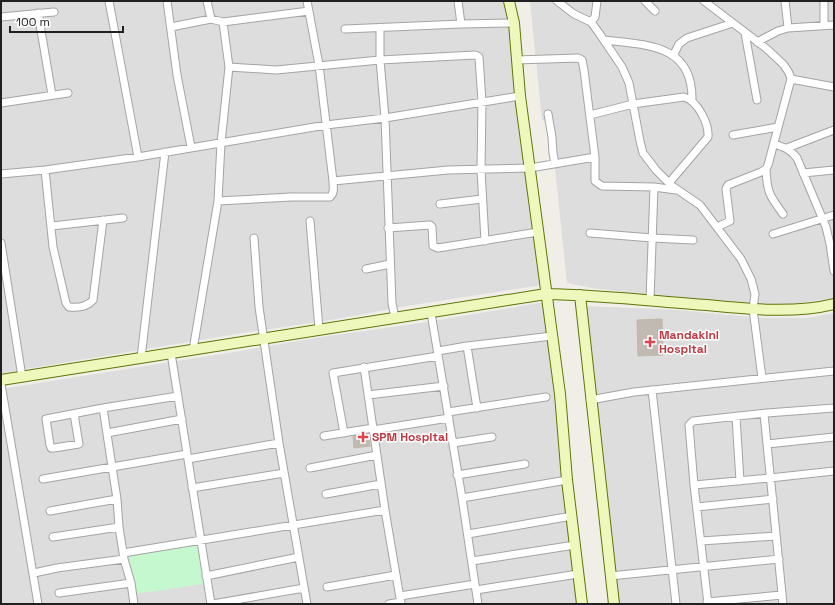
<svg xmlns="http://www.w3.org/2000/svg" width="835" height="605" font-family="'Space Grotesk',sans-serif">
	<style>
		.residential { fill: #dedddd }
		.park { fill: #c5f8cf }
		.building { fill: #c1bab3; stroke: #c1b6a9 }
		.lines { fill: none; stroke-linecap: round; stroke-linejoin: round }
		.street-casing { stroke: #a4a4a4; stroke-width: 9 }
		.secondary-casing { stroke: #5e7508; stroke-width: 12 }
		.street { stroke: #fff; stroke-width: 7 }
		.secondary { stroke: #eff8bc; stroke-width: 10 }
		.health-dot { fill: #e0444e; stroke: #fff; stroke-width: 1.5 }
		.labels { text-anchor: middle; stroke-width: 3; stroke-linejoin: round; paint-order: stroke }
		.health-label { font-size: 12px; font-weight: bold; fill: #be3a42; stroke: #fff; text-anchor: start }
	</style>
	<rect width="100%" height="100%" fill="#f0eee6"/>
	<path class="residential" d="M1 1H506L542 285 407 306 331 320 243 333 1 373Z
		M530 1H834V298L792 304H742L683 299 592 288 567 283 550 120H542Z
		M545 302 579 604H1V389L234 352 328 336 421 323Z
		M585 306 677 310 762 318H807L834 313V604H616Z"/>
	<path class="park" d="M198 544 204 584 135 594 129 556Z"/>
	<path class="building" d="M662 319 663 355 638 356 637 320Z
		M368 433 370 446 354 448 353 435Z"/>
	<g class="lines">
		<g class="street-casing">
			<path id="street" d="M109 1 138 157
				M167 1 177 75 191 147
				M207 1 211 19
				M458 1 461 24
				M557 1 574 14 591 22 599 33 622 67 629 83 640 141 643 153 656 170 672 186 700 205 741 259 751 279 755 294 753 309 762 378
				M645 1 655 11
				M704 1 767 49 784 65 789 73 791 79 768 165 766 169 761 172 728 185 726 189 730 221 717 227
				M785 1 788 28 834 25
				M824 1V25
				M38 13 52 95
				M1 17 54 12
				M591 22 595 17 597 1
				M171 27 211 19 223 22 309 11
				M380 28V60L385 118 392 303 395 318
				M345 29 461 24 514 23
				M745 33 757 100
				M604 40C647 45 693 44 692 100
				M757 42 778 31 788 28
				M673 56 679 44 687 38 733 23
				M516 60 578 58 582 60 584 70 595 157
				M229 67 276 70 380 60 475 55 479 57 482 102 481 170 485 241
				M791 79 834 87
				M1 103 68 93
				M548 114 552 137 553 153 555 164
				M590 115 633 104 684 97C698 101 709 124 708 137L669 183
				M733 135 778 127
				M774 144C784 147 790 149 797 158L826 227 830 244 834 271
				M787 148 834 130
				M766 169C767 192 769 195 783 214
				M45 170 53 247 66 303 69 307C78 308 87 307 93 300L103 220
				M803 173 834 170
				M1 174 45 170 138 157 326 125 385 118 520 96
				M333 181 448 170 530 168 595 157V181L602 186 654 187 676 190
				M218 201 291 197H330C335 193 333 187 333 181L319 65 307 1
				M440 204 482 199
				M310 221 319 329
				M52 226 123 218
				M388 228 430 225 432 227 433 246 438 248 538 232
				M590 233 652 238 693 240
				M773 234 834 215
				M254 238 259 307 279 443 307 604
				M1 243 22 377
				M366 269 390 264
				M650 300 654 187
				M431 313 462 498 478 604
				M467 346 552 336
				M193 350 218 201 221 143 229 67 223 22
				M438 351 467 346 477 408
				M171 353 211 604
				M141 358 165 152
				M364 367 385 510 401 604
				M1 384 38 604
				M652 390 676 604
				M368 395 444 386
				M590 400 634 392 834 371
				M103 408 178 396
				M448 412 546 397
				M74 414 79 444 54 448H51L50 445 46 419 103 408 117 499 119 527 124 559 131 583 134 604
				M764 414 783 604
				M736 417 740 481
				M373 430 449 418
				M107 433 182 419
				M344 433 333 373 438 356
				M324 436 373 428
				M453 443 492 437
				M767 444 834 437
				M188 459 279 443
				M310 468 377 455
				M457 475 525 464
				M43 479 187 454
				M694 485 770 478 834 471
				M192 488 284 473
				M326 494 381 484
				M462 498 567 480
				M697 507 773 499
				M50 511 117 499
				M468 534 572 516
				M53 537 119 527
				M701 541 776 536
				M123 553 385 510
				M472 561 575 545
				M34 573 57 568 124 559
				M206 576 299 557
				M610 576 779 559
				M327 587 396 575
				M476 590 578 574
				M59 593 131 583
				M400 596 475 584
				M707 602 782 595
				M213 604 304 588
				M389 604 401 602
				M708 604 694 485 689 425 693 421 767 413 834 408"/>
		</g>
		<g class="secondary-casing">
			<path id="secondary" d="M509 1 514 23 520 96 560 394 567 480 582 604
				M580 295 614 604
				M1 380 546 294C600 295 653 301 707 305 748 309 793 314 834 304"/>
		</g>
		<use href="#street" class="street"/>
		<use href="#secondary" class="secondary"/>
	</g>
	<g class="health-dot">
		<path d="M648 336h4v4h4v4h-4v4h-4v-4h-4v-4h4z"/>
		<path d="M361 431h4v4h4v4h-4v4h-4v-4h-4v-4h4z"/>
	</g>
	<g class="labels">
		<g class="health-label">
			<text x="659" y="339">Mandakini<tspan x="659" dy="14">Hospital</tspan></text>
			<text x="372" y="441">SPM Hospital</text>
		</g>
	</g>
	<rect width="835" height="605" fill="none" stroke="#202020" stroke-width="4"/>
	<path d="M10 26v6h113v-6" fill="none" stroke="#202020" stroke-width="2"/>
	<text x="16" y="26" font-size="12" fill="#202020" stroke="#ffffff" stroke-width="3" paint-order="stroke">100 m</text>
</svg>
